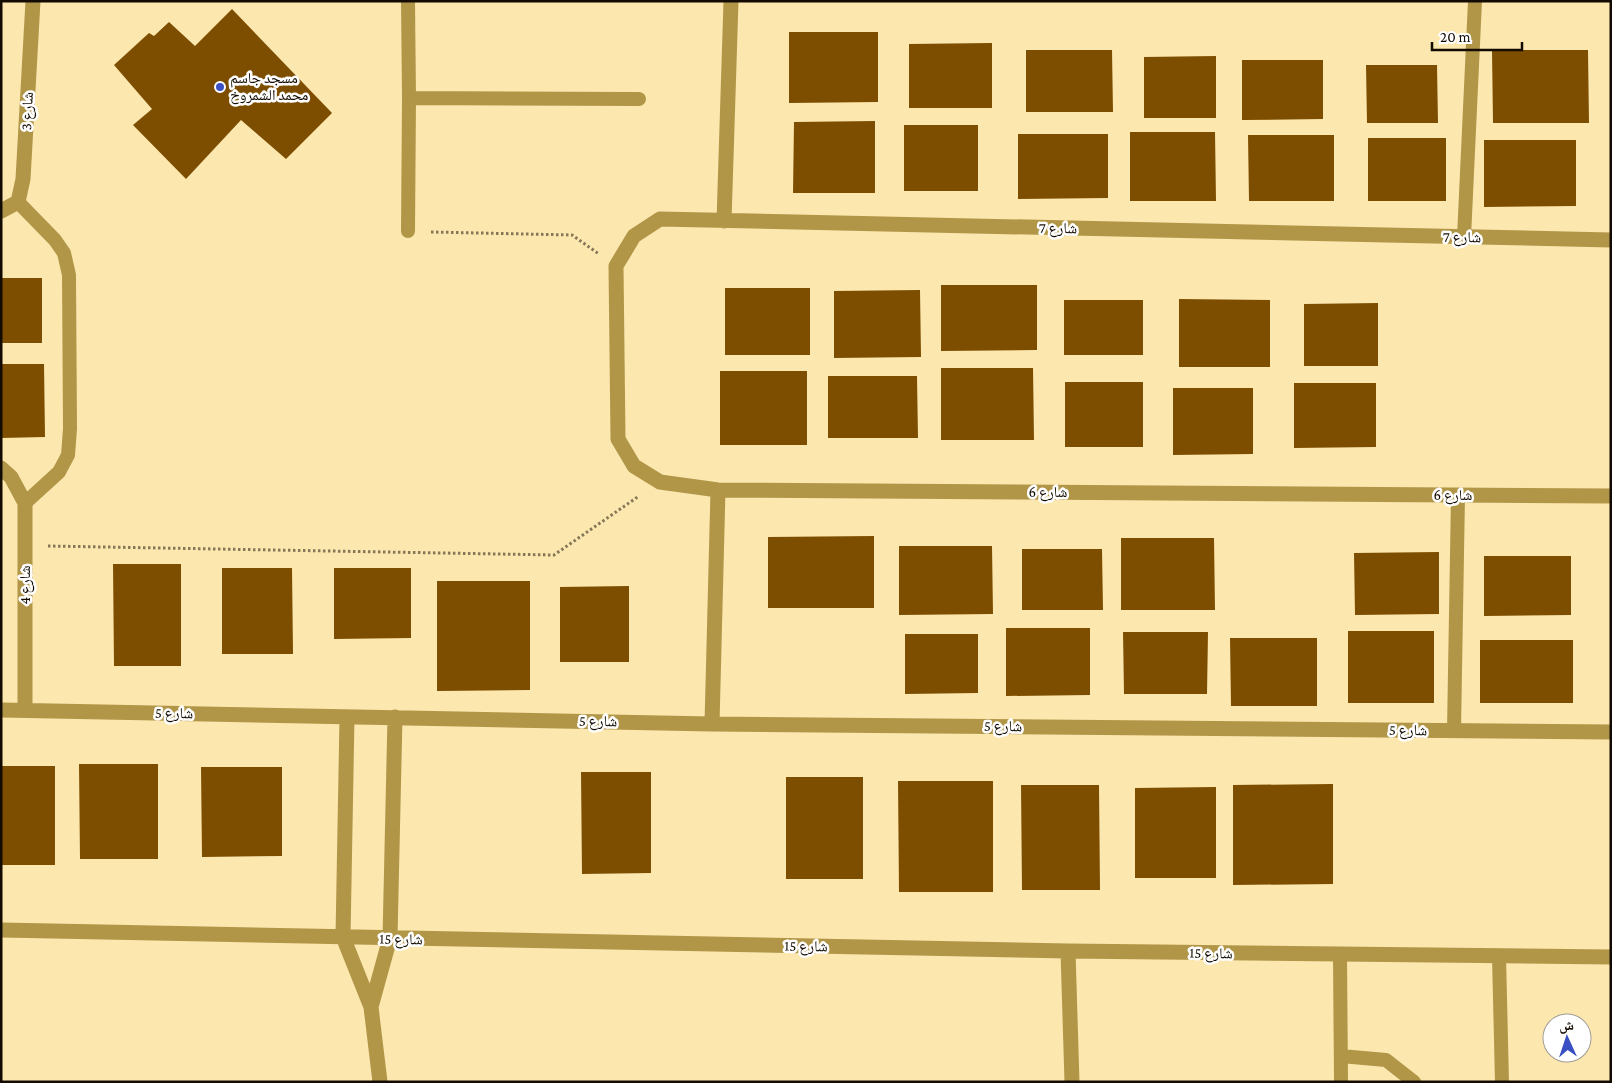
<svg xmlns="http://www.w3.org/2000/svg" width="1612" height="1083" font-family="'Crimson Pro','Noto Naskh Arabic',serif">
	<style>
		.building { fill: #7d4e00 }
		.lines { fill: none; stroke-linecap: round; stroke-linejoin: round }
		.path { stroke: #867857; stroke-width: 3; stroke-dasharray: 2.5 2.5; stroke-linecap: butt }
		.lane { stroke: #b19648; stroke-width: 14 }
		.street { stroke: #b19648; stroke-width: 15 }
		.poi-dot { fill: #3b50c3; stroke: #fff; stroke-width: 2 }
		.labels { text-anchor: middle; stroke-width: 5; stroke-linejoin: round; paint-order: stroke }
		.poi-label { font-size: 15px; fill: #130b00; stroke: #fff; text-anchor: start }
		.street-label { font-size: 15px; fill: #130b00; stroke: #fff }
	</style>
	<rect width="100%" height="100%" fill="#fce7af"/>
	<path class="building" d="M232 9 332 113 286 159 241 120 186 179 133 125 152 109 114 65 149 33 154 36 169 22 195 46Z
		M789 32H878V102L789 103Z
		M992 43V108H909V44Z
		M1026 50H1112L1113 112H1026Z
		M1492 50H1588L1589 123H1493Z
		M1216 56V118H1144V57Z
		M1242 60H1323V119L1242 120Z
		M1366 65H1437L1438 123H1367Z
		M875 121V193H793L794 122Z
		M904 125H978V191H904Z
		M1130 132H1215L1216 201H1130Z
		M1018 134H1108V198L1018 199Z
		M1248 135H1334V201H1249Z
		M1368 138H1446V201H1368Z
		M1484 140H1576V206L1484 207Z
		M1 278H42V343H1Z
		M941 285H1037V350L941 351Z
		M725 288H810V355H725Z
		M920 290 921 357 834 358V291Z
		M1179 299 1270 300V367H1179Z
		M1064 300H1143V355H1064Z
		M1378 303V366H1304V304Z
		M1 364H44L45 437 1 438Z
		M941 368H1033L1034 440H941Z
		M720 371H807V445H720Z
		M828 376H917L918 438H828Z
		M1065 382H1143V447H1065Z
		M1294 383H1376V447L1294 448Z
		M1173 388H1253V454L1173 455Z
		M874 536V608H768V537Z
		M1121 538H1214L1215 610H1121Z
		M899 546H992L993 614 899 615Z
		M1022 549H1102L1103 610H1022Z
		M1439 552V614L1355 615 1354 553Z
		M1484 556H1571V615L1484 616Z
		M113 564H181V666H114Z
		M222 568H292L293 654H222Z
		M334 568H411V638L334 639Z
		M437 581H530V690L437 691Z
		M629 586V662H560V587Z
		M1006 628H1090V695L1006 696Z
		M1348 631H1434V703H1348Z
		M1123 632H1208L1207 694H1124Z
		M905 634H978V693L905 694Z
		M1230 638H1317V706H1231Z
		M1480 640H1573V703H1480Z
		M79 764H158V859H80Z
		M1 766H55V865H1Z
		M201 767H282V856L202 857Z
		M581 772H651V873L582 874Z
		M786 777H863V879H786Z
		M898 781H993V892H899Z
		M1333 784V884L1233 885V785Z
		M1021 785H1099L1100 890H1022Z
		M1216 787V878H1135V788Z"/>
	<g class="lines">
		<path class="path" d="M431 232 572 235 599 254
			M48 546 554 555 639 496"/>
		<path class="lane" d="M409 98 639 99
			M18 202 55 240 64 253 69 275 70 429 68 455 59 472 25 503
			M408 231 409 98 408 1
			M1464 237 1475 1
			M1454 731 1458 495
			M1340 955 1341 1082
			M1499 956 1502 1082
			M1341 1056 1386 1060 1414 1082"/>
		<path class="street" d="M1 211 18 202 23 179 33 1
			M724 221 731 1
			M1611 240 660 219 634 236 616 266 618 439 634 466 660 482 718 490 1611 496
			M1 468 11 477 25 503V710
			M1 710 712 724 1611 732
			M347 717 343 937 371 1007 380 1082
			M712 724 718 490
			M1 930 1068 951 1611 957
			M1068 951 1072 1082
			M371 1007 390 938 395 717"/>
	</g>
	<circle class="poi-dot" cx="220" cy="87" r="5"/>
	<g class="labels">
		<g class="poi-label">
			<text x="230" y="83">مسجد جاسم<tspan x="230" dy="17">محمد الشمروخ</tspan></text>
		</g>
		<g class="street-label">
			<text transform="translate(27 111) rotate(-87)" y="5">شارع 3</text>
			<text transform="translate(1058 228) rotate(1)" y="5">شارع 7</text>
			<text transform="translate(1462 237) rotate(1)" y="5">شارع 7</text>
			<text x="1048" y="497">شارع 6</text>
			<text x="1453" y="500">شارع 6</text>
			<text transform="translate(25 585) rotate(-90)" y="5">شارع 4</text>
			<text transform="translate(174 713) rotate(1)" y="5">شارع 5</text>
			<text transform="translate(598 721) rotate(1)" y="5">شارع 5</text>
			<text transform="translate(1003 726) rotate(1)" y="5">شارع 5</text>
			<text transform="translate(1408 730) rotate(1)" y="5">شارع 5</text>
			<text transform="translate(401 939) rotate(1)" y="5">شارع 15</text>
			<text transform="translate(806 946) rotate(1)" y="5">شارع 15</text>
			<text transform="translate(1211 953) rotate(1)" y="5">شارع 15</text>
		</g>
	</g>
	<rect width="1612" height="1083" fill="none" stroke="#130b00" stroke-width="5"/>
	<g transform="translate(1567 1038) rotate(357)"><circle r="24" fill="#ffffff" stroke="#a19d99"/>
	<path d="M0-4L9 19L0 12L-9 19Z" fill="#3b50c3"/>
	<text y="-8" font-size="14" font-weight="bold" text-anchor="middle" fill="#130b00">ش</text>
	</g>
	<path d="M1432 42v8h90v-8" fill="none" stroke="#130b00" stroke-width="2.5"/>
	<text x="1440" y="42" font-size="15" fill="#130b00" stroke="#ffffff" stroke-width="4" paint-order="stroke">20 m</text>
</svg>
